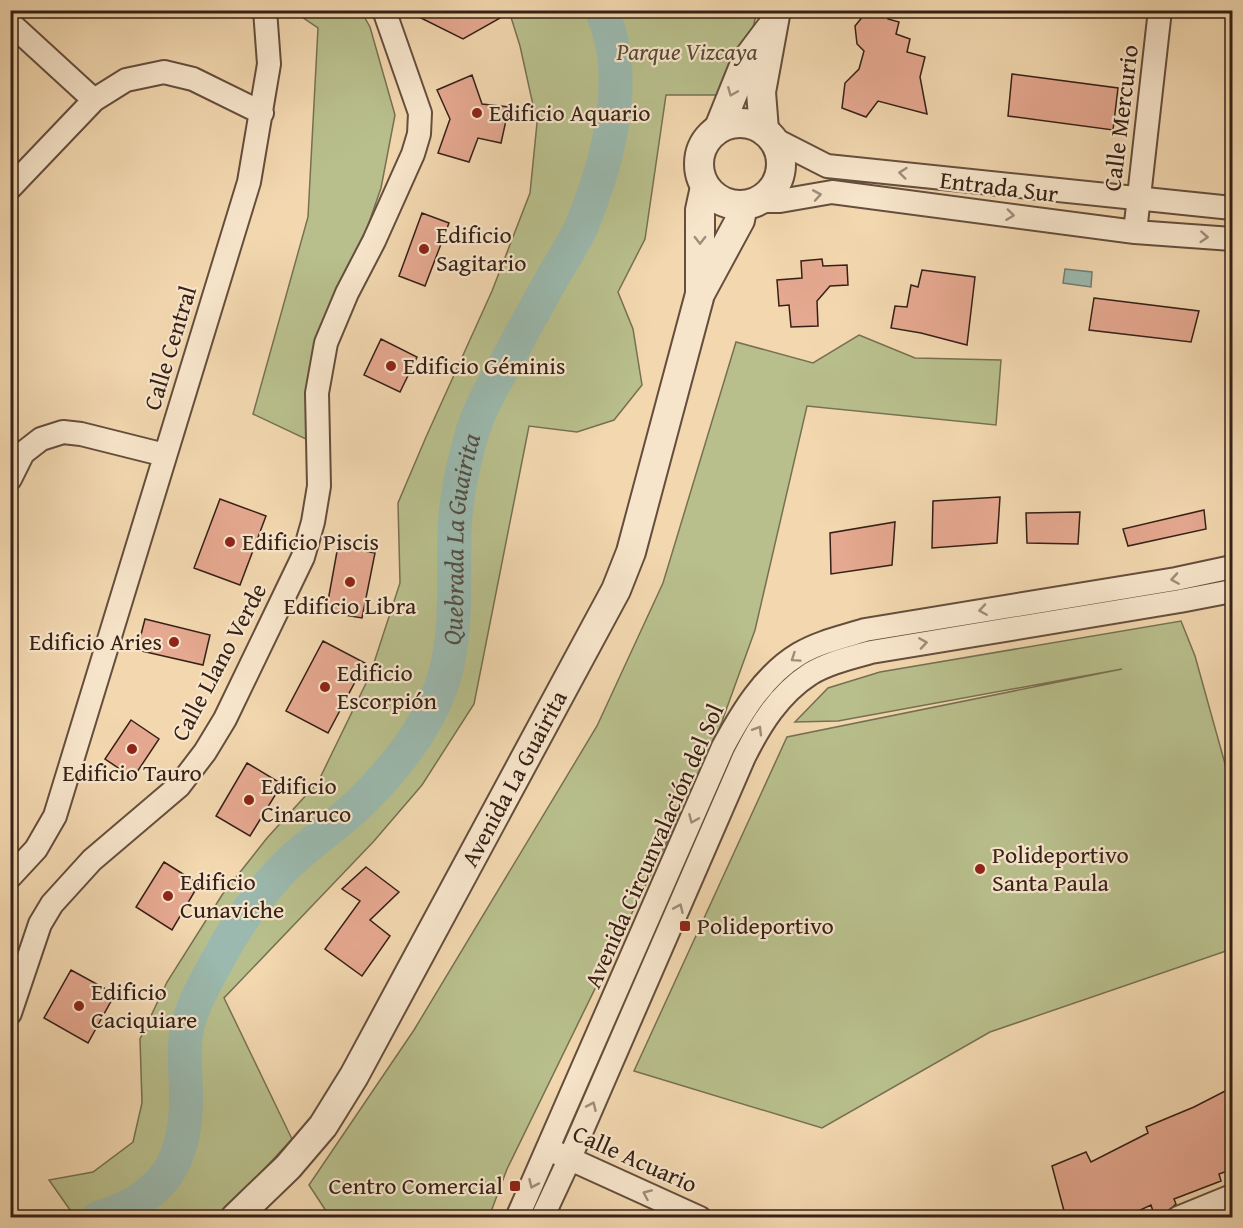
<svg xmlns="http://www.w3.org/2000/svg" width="1243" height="1228" font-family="'Gentium Book Plus',serif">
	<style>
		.green { fill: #b8bf8c; stroke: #777052; stroke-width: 1.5 }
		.water { fill: #9bb9ae; stroke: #737c72; stroke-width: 1.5 }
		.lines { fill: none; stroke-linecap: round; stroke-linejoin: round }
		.river { stroke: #9bb9ae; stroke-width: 34 }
		.building { fill: #e5a890; stroke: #362017; stroke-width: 1.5 }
		.minor-casing { stroke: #654e3d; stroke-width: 26 }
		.tertiary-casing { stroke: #654e3d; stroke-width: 32 }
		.minor { stroke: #f7e5cb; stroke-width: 22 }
		.tertiary { stroke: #f7e5cb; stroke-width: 28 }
		.oneway { stroke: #a08c7a }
		.poi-dot { fill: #8f2418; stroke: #f7e5cb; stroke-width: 2 }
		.labels { text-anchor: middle; stroke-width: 4.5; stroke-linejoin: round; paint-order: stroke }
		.park-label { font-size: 24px; font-style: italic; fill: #564834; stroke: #f7e5cb }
		.poi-label { font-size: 24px; fill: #362017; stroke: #f7e5cb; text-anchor: start }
		.street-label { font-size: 24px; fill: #362017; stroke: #f7e5cb }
		.water-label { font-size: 26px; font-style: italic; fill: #544e44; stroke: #f7e5cb }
	</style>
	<rect width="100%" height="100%" fill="#f2d7af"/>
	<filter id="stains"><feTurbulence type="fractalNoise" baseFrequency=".00333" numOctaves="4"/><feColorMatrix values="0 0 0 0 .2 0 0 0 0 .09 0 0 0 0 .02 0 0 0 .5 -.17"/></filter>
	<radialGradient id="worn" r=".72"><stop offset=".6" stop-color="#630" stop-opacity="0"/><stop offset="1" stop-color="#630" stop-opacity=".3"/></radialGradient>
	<path class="green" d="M293 11H361L370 27 395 115 381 188 364 237 308 440 253 414 308 217 318 28Z
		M509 11H757L748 48 721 95H666L645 239 618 292 633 329 642 385 614 420 577 432 529 426 474 704 422 785 374 841 224 998 292 1139 220 1217H75L49 1180 93 1172 133 1142 142 1103 140 1039 167 982 222 895 267 838 318 782 370 675 400 583 398 503 426 437 492 291 530 193 537 123 520 46Z
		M859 335 915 358 1001 360 996 425 807 406 755 630 712 749 507 1169 489 1217H325L328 1214 309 1185 414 1030 597 726 663 583 736 342 813 363Z
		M1181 621 1195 656 1232 789V949L990 1032 822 1128 634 1071 787 737 1122 669 838 721 795 722 828 688 880 672Z"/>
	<path class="water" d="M1065 269 1092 272 1091 287 1063 283Z"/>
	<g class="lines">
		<path class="river" id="s1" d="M98 1218C162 1199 187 1162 186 1096 186 1074 183 1055 186 1033 190 1009 204 985 216 963 234 928 256 897 284 868 308 843 338 825 363 800 394 769 426 729 441 687 460 635 452 576 455 522 457 493 464 461 472 433 480 407 495 382 508 359 523 330 539 302 555 273 564 258 575 242 582 225 608 162 632 75 601 10"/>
	</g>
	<path class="building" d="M405 10H514L463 39Z
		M868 10H889L888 19 899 22 896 34 910 39 907 52 925 57 920 77 927 114 878 101 866 117 842 108 845 83 859 69 864 51 857 44 855 26Z
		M1012 74 1118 88 1113 130 1008 116Z
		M472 75 482 104 509 107 501 143 478 138 469 162 438 153 450 119 437 90Z
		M422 213 449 223 425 286 399 276Z
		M822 259 823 266 847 265 848 285 830 286 817 301 818 326 791 327 789 305 779 306 777 280 802 278 801 261Z
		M922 270 975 277 967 345 921 333 891 328 895 306 907 307 911 285 918 287Z
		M1094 298 1199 311 1191 342 1089 330Z
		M381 339 417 357 400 392 364 375Z
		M1000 497 997 543 932 548 933 501Z
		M220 499 266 516 240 585 194 568Z
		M1204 510 1206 529 1128 546 1123 529Z
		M1080 512 1078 544 1027 543 1026 513Z
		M895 522 892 565 831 574 830 533Z
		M338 546 375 553 362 618 326 612Z
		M145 619 210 635 203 665 137 650Z
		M323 641 365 663 328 733 286 711Z
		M131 720 159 739 133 778 105 759Z
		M247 763 282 784 250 836 216 816Z
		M164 862 199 884 172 930 136 907Z
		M366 867 399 892 370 920 390 936 362 976 325 949 360 901 342 889Z
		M71 970 115 994 88 1043 44 1018Z
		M1233 1087V1169L1219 1174 1221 1181 1174 1199 1176 1204 1160 1218H1155L1151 1205 1123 1218H1072L1064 1211 1052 1166 1086 1152 1091 1162 1148 1133 1146 1127 1194 1107Z"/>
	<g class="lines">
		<g class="minor-casing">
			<path id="minor" d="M10 23 94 100
				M772 138 827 166 1232 208
				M10 188 94 100 126 80 164 72 193 79 262 113
				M759 201H780L832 192 1135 232 1232 239
				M1135 232 1160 10
				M10 479 23 453 41 439 63 432 81 434 165 455
				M10 877 36 849 55 816 249 182 269 64 265 10
				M10 1013 40 924 52 904 92 860 179 786 205 752 225 719 303 557 313 522 319 486 317 393 326 343 347 293 374 241 413 154 419 134 420 113 384 10
				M557 1153 700 1218
				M517 1218 723 747C742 712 764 675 799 654 819 642 843 637 865 630L1176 579 1232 567
				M542 1218 569 1160 744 757C760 725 779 694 810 674 828 663 850 658 871 652L1180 601 1232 591
				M1178 1218 1232 1196"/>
		</g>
		<g class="tertiary-casing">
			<g id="tertiary">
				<circle cx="740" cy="164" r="41"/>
				<path d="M719 128 746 61 770 29"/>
				<path d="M764 130 761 92 776 10"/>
				<path d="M700 291V210L705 187"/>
				<path id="s2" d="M235 1218 288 1167 323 1126 354 1076 616 590 631 552 700 294 740 220 743 205"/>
			</g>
		</g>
		<use href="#minor" class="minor"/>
		<use href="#tertiary" class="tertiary"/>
	</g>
	<defs><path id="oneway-chevron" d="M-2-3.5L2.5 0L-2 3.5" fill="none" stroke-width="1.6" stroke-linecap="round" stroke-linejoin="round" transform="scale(1.5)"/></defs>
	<g class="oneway">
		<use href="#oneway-chevron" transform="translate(732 92) rotate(112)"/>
		<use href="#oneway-chevron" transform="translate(903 173) rotate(-174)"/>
		<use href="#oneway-chevron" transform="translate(817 195) rotate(-10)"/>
		<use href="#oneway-chevron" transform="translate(1010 215) rotate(7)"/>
		<use href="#oneway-chevron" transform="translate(1204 237) rotate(4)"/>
		<use href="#oneway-chevron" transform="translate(700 240) rotate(90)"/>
		<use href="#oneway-chevron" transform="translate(1175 579) rotate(171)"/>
		<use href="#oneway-chevron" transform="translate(983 610) rotate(171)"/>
		<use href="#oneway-chevron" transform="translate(923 643) rotate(-9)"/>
		<use href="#oneway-chevron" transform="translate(795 658) rotate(146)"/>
		<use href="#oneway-chevron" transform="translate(758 730) rotate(-59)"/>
		<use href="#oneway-chevron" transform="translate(693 819) rotate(113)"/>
		<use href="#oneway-chevron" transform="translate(679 908) rotate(-66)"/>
		<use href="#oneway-chevron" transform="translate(592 1106) rotate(-66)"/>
		<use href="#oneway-chevron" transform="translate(533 1184) rotate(114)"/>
		<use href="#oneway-chevron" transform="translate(647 1194) rotate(-156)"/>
	</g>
	<g class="poi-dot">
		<circle cx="477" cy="113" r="6"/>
		<circle cx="424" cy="249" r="6"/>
		<circle cx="391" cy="366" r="6"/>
		<circle cx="230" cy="542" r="6"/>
		<circle cx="350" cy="582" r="6"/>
		<circle cx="174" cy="642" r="6"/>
		<circle cx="325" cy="687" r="6"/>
		<circle cx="132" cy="749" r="6"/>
		<circle cx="249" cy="800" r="6"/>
		<circle cx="980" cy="869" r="6"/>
		<circle cx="168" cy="896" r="6"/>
		<rect x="679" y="920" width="12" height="12" rx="3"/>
		<circle cx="79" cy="1006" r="6"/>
		<rect x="509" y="1180" width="12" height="12" rx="3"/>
	</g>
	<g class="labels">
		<g class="park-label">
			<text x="687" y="60">Parque Vizcaya</text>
		</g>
		<g class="poi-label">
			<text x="489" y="121">Edificio Aquario</text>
			<text x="436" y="243">Edificio<tspan x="436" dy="28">Sagitario</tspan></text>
			<text x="403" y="374">Edificio Géminis</text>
			<text x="242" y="550">Edificio Piscis</text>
			<text x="350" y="614" text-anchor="middle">Edificio Libra</text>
			<text x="162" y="650" text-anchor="end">Edificio Aries</text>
			<text x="337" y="681">Edificio<tspan x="337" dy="28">Escorpión</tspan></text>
			<text x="132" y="781" text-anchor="middle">Edificio Tauro</text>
			<text x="261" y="794">Edificio<tspan x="261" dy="28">Cinaruco</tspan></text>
			<text x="992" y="863">Polideportivo<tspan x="992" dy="28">Santa Paula</tspan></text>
			<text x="180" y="890">Edificio<tspan x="180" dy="28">Cunaviche</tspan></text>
			<text x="697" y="934">Polideportivo</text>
			<text x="91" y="1000">Edificio<tspan x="91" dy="28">Caciquiare</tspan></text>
			<text x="503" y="1194" text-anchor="end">Centro Comercial</text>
		</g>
		<g class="street-label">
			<text transform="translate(1121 118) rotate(-83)" y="8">Calle Mercurio</text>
			<text transform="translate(999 187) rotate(7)" y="8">Entrada Sur</text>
			<text transform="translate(170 348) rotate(-73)" y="8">Calle Central</text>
			<text transform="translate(219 662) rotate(-62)" y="8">Calle Llano Verde</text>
			<text dy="8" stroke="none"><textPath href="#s2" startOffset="524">Avenida La Guairita</textPath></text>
			<text transform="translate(654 846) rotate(-66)" y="8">Avenida Circunvalación del Sol</text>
			<text transform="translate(635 1159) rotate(24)" y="8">Calle Acuario</text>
		</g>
		<g class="water-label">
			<text dy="9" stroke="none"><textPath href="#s1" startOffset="814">Quebrada La Guairita</textPath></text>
		</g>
	</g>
	<rect width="1243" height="1228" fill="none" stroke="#f2d7af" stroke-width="36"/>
	<rect x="12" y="12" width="1219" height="1204" fill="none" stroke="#362017" stroke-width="3"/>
	<rect x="18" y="18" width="1207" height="1192" fill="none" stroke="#362017" stroke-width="1.5"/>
	<rect width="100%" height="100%" filter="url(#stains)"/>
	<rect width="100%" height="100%" fill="url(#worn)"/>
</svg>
